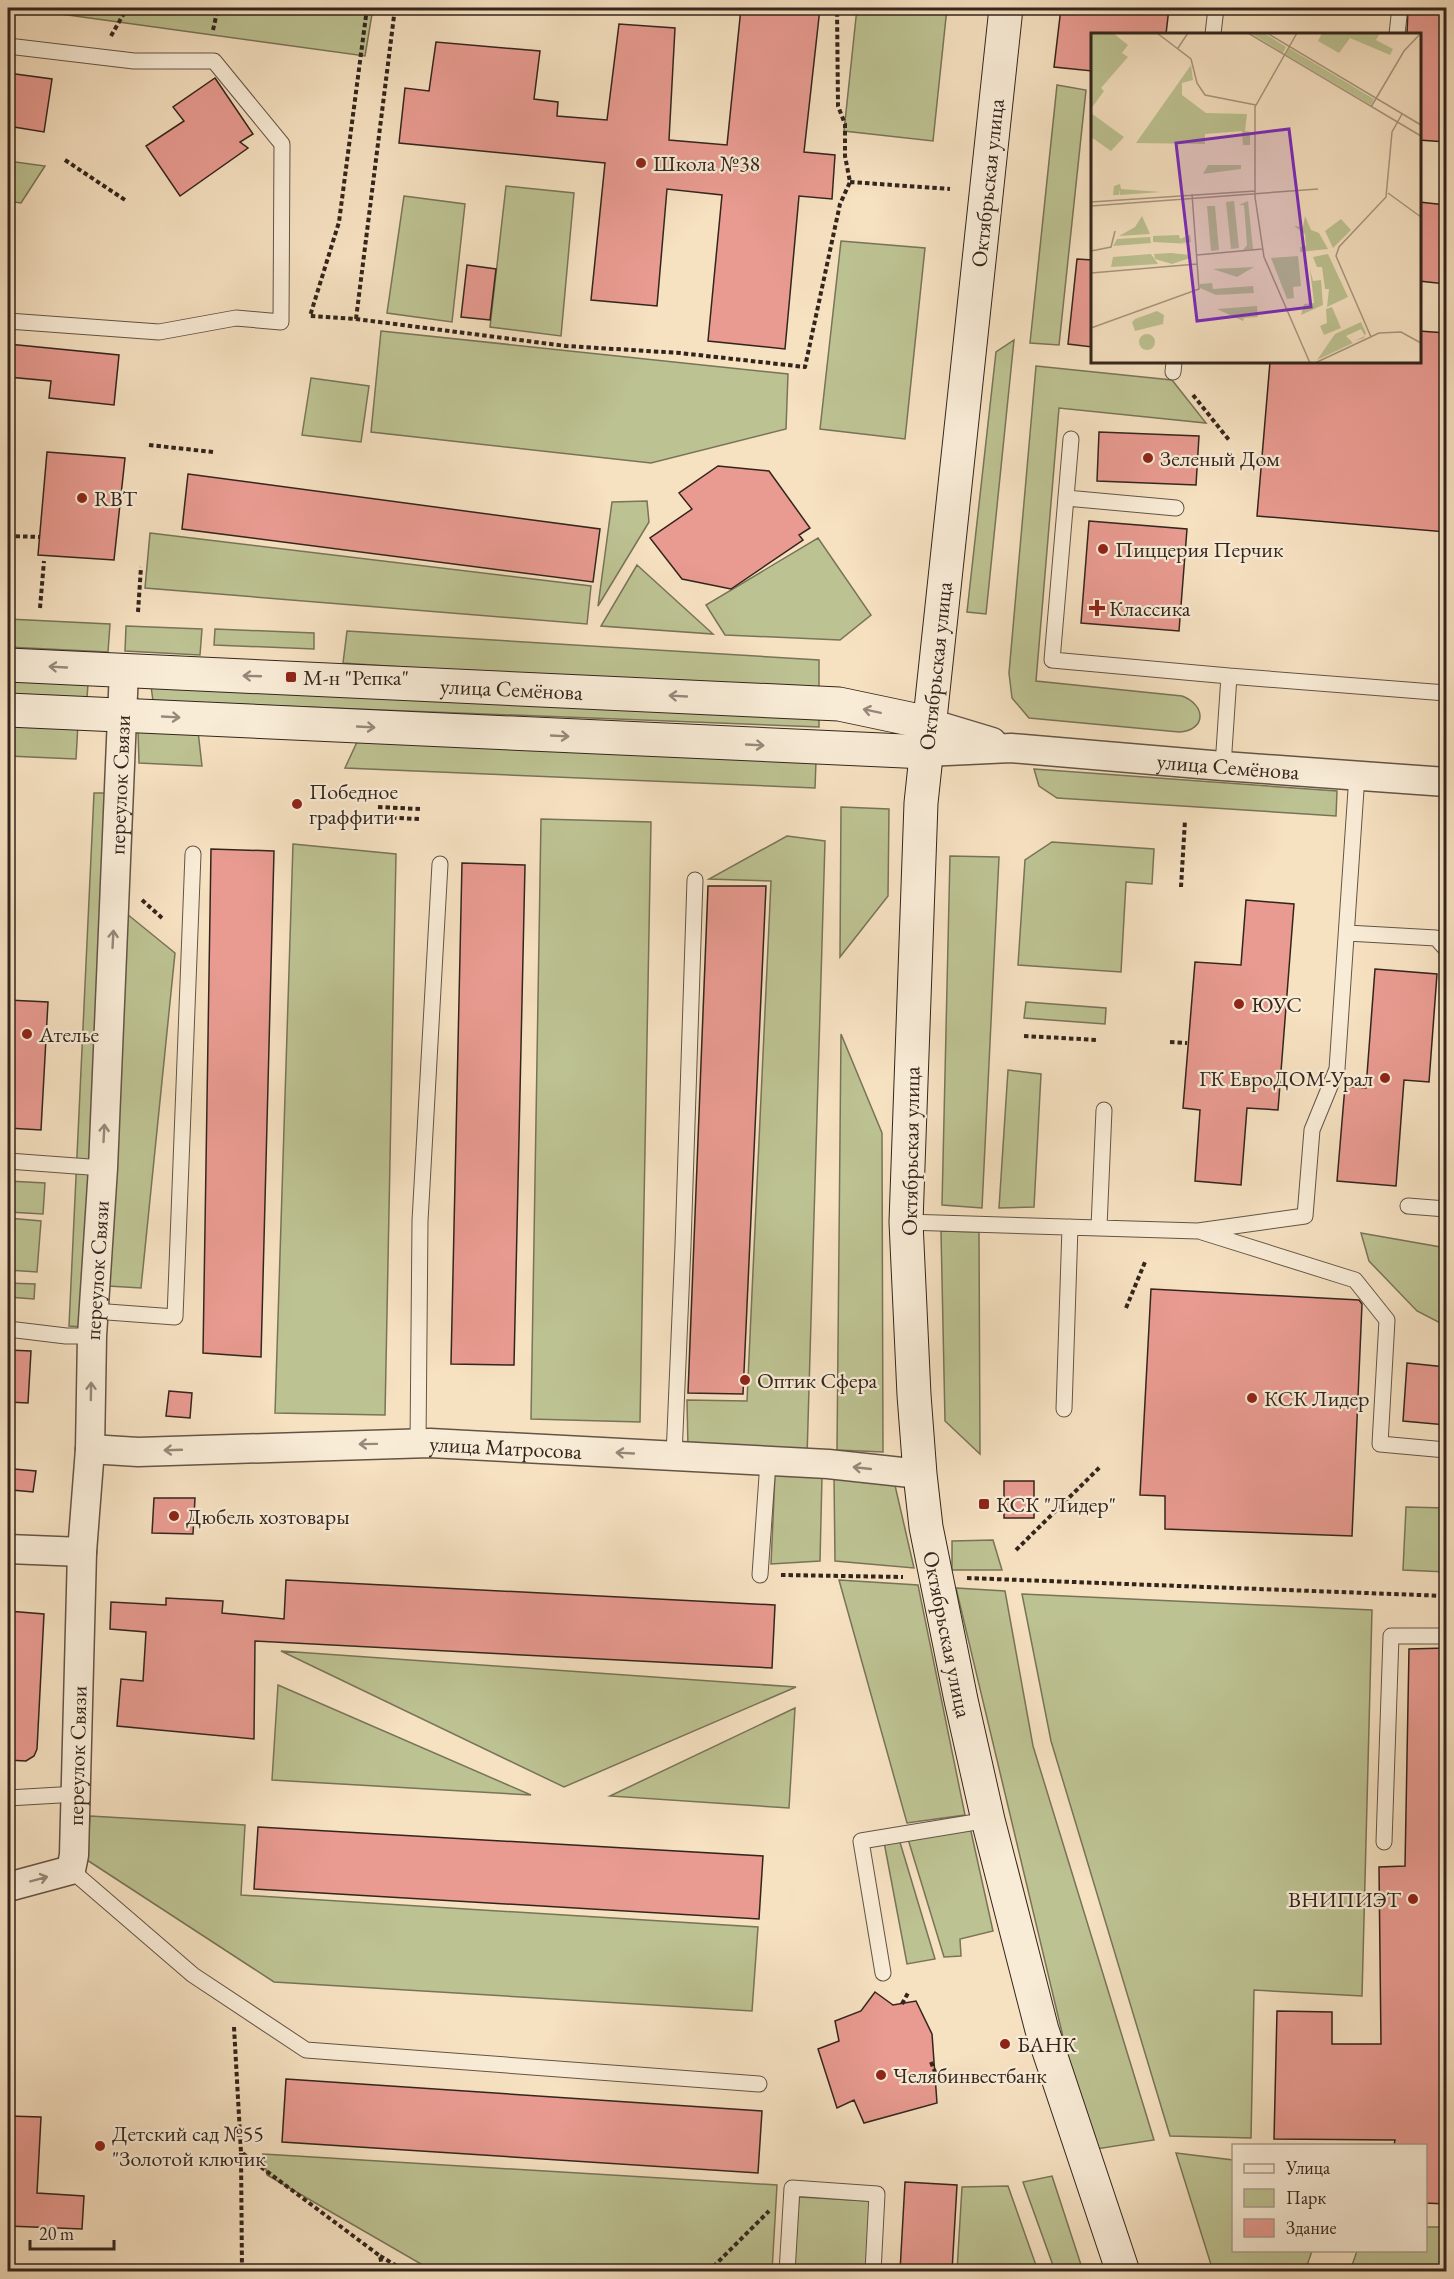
<svg xmlns="http://www.w3.org/2000/svg" width="1454" height="2279" font-family="'EB Garamond',serif">
	<style>
		.green { fill: #bdc292; stroke: #787458; stroke-width: 1.5 }
		.building { fill: #e99b91; stroke: #33251d; stroke-width: 1.5 }
		.lines { fill: none; stroke-linecap: round; stroke-linejoin: round }
		.lane-casing { stroke: #645446; stroke-width: 17 }
		.street-casing { stroke: #645446; stroke-width: 31 }
		.secondary-casing { stroke: #33251d; stroke-width: 35 }
		.path { stroke: #33251d; stroke-width: 4; stroke-dasharray: 4.5 3; stroke-linecap: butt }
		.lane { stroke: #f9ecd7; stroke-width: 15 }
		.street { stroke: #f9ecd7; stroke-width: 28 }
		.secondary { stroke: #f9ecd7; stroke-width: 33 }
		.oneway { stroke: #96887a }
		.poi-dot { fill: #8f2418; stroke: #f9ecd7; stroke-width: 2 }
		.labels { text-anchor: middle; stroke-width: 4.5; stroke-linejoin: round; paint-order: stroke }
		.poi-label { font-size: 22px; fill: #33251d; stroke: #f9ecd7; text-anchor: start }
		.street-label { font-size: 22px; fill: #33251d; stroke: #f9ecd7 }
		.inset-road { fill: none; stroke: #a8967f; stroke-width: 1.5 }
		.view { fill: #7b2cbf; fill-opacity: 0.15; stroke: #7b2cbf; stroke-width: 3 }
		.inset-edge { fill: none; stroke: #33251d; stroke-width: 3 }
	</style>
	<rect width="100%" height="100%" fill="#f6e1c1"/>
	<filter id="stains"><feTurbulence type="fractalNoise" baseFrequency=".00333" numOctaves="4"/><feColorMatrix values="0 0 0 0 .2 0 0 0 0 .09 0 0 0 0 .02 0 0 0 .5 -.17"/></filter>
	<radialGradient id="worn" r=".72"><stop offset=".6" stop-color="#630" stop-opacity="0"/><stop offset="1" stop-color="#630" stop-opacity=".3"/></radialGradient>
	<path class="green" d="M17 8H373L365 56Z
		M857 8H947L933 141 844 131Z
		M1057 85 1086 90 1059 345 1030 343Z
		M8 161 45 166 21 203 8 201Z
		M506 186 574 193 561 336 490 327Z
		M404 196 465 204 452 322 387 313Z
		M841 241 925 248 905 439 820 429Z
		M381 331 788 374 786 429 651 463 371 432Z
		M1014 340 986 614 967 612 996 352Z
		M1036 366 1172 380 1206 423 1059 408 1036 681 1182 696C1206 705 1207 730 1179 732L1029 718 1012 698 1009 673Z
		M311 378 369 386 361 442 302 435Z
		M647 501 649 522 598 606 612 502Z
		M150 533 591 586 587 624 145 588Z
		M818 538 871 615 840 640 725 635 706 605Z
		M637 565 713 634 601 626Z
		M8 619 110 624 108 652 8 647Z
		M126 626 202 629 200 655 125 651Z
		M215 629 314 633V649L214 645Z
		M347 631 819 660V695L343 663Z
		M8 680 88 684 87 698 8 695Z
		M151 686 819 718V727L153 701Z
		M8 721 78 724 76 759 8 756Z
		M363 729 816 761 815 788 345 768Z
		M138 730 198 731 202 766 139 763Z
		M1034 769 1337 791 1336 816 1057 798 1039 786Z
		M94 793H107L82 1327 69 1326Z
		M841 807 889 809 888 896 840 957Z
		M541 819 651 822 640 1422 531 1419Z
		M787 836 825 841 807 1457 688 1449 687 1400 747 1401 771 881 709 879Z
		M1052 842 1154 849 1152 884 1126 882 1121 972 1018 965 1025 860Z
		M293 844 396 854 385 1415 275 1413Z
		M950 856 999 857 982 1208 942 1205Z
		M127 914 175 953 141 1288 108 1286Z
		M1026 1002 1106 1008 1105 1024 1024 1018Z
		M841 1034 882 1133 883 1452 837 1450Z
		M1008 1070 1041 1074 1034 1207 999 1208Z
		M8 1181 45 1183 43 1214 8 1212Z
		M8 1218 41 1221 37 1272 8 1270Z
		M941 1231 979 1232 980 1454 945 1421Z
		M1361 1233 1446 1248V1326L1417 1311 1369 1261Z
		M8 1283 35 1284 34 1299 8 1297Z
		M775 1475 822 1476 820 1561 771 1564Z
		M834 1476 894 1481 914 1568 835 1561Z
		M1406 1507 1446 1508V1572L1403 1570Z
		M993 1540 1002 1570H952V1541Z
		M839 1580 918 1585 965 1815 907 1823Z
		M956 1588 1005 1591 1033 1746 1154 2140 1090 2150Z
		M1022 1594 1372 1610 1362 1996 1254 1990 1251 2138 1170 2136 1051 1741Z
		M281 1651 796 1687 564 1787Z
		M278 1685 531 1795 272 1780Z
		M795 1708 789 1808 610 1796Z
		M90 1816 245 1825 241 1895 758 1927 752 2011 274 1982 87 1860Z
		M970 1827 993 1931 960 1939 961 1956 944 1957 908 1839Z
		M899 1839 935 1959 907 1964 884 1842Z
		M1176 2153 1233 2160 1234 2250 1312 2251 1305 2271H1213Z
		M263 2154 777 2185 772 2271H433L267 2175Z
		M1052 2176 1083 2271H1055L1023 2182Z
		M1008 2186 1038 2271H957L962 2187Z
		M799 2197 870 2201 866 2271 794 2272Z
		M1426 2227H1446V2271H1350L1357 2251 1426 2250Z
		M333 2267V2271H255Z"/>
	<path class="building" d="M741 8H820L804 152 835 155 832 199 799 196 785 349 708 341 722 195 667 189 657 306 591 300 605 163 399 143 405 88 429 91 436 42 540 51 534 99 558 102 557 116 607 120 619 24 675 28 669 140 727 145Z
		M1061 8H1169L1166 34H1092V71L1054 67Z
		M1408 8H1446V142L1419 140V34H1407Z
		M8 73 52 79 44 132 8 126Z
		M215 78 253 134 240 142 248 148 180 196 146 146 184 121 173 107Z
		M1419 202 1446 205V284L1419 281Z
		M1077 259 1092 260V347L1068 344Z
		M467 265 496 269 490 320 461 317Z
		M1419 331 1446 333V532L1257 516 1270 362H1419Z
		M8 344 119 355 114 405 49 398 51 381 8 377Z
		M1099 432 1199 436 1196 485 1097 481Z
		M47 452 125 458 114 560 38 555Z
		M718 466 769 471 810 528 799 535 803 540 731 589 682 579 650 538 692 509 679 493Z
		M188 474 600 529 593 582 182 529Z
		M1089 521 1187 529 1179 631 1081 623Z
		M211 849 274 851 261 1357 203 1353Z
		M462 863 525 865 514 1365 451 1364Z
		M708 886H766L743 1394 688 1393Z
		M1246 900 1294 904 1278 1110 1247 1108 1241 1185 1195 1181 1200 1110 1183 1108 1195 962 1241 965Z
		M1375 969 1437 974 1429 1082 1404 1080 1396 1186 1337 1181 1345 1086 1366 1088Z
		M8 1000 48 1002 41 1130 8 1128Z
		M1151 1289 1359 1300 1362 1304 1352 1536 1165 1529V1496L1140 1495Z
		M8 1350 31 1351 28 1403 8 1402Z
		M1407 1363 1446 1367V1425L1403 1421Z
		M169 1391 192 1393 190 1418 166 1416Z
		M14 1469 36 1471 33 1492 12 1490Z
		M1004 1481H1034V1518H1004Z
		M154 1498H195L193 1534 152 1533Z
		M286 1580 775 1605 772 1668 255 1641 254 1739 117 1726 121 1679 143 1681 146 1632 110 1629 111 1602 166 1605V1598L223 1601 222 1613 284 1619Z
		M8 1611 44 1614 37 1749 34 1756 26 1761 8 1760Z
		M1446 1648V2204L1425 2203V2145H1394L1395 2140 1274 2139 1277 2011 1332 2012V2044H1381L1379 1867 1405 1866 1409 1649Z
		M258 1827 763 1856 759 1919 254 1889Z
		M875 1992 893 2005 916 2001 932 2034 937 2103 864 2123 854 2100 837 2108 818 2049 839 2041 835 2021 861 2011Z
		M286 2079 762 2111 758 2173 282 2142Z
		M8 2116 41 2117 37 2193 84 2196 82 2229 8 2226Z
		M905 2182 957 2185 952 2271H900Z"/>
	<g class="lines">
		<g class="lane-casing">
			<path id="lane" d="M1213 34 1216 8
				M1397 34 1399 16
				M8 46 134 61H214L282 144 281 322 236 318 159 332 8 321
				M1173 372 1174 362
				M1071 439 1052 660 1229 676 1223 766
				M1066 498 1176 508
				M1229 676 1446 693
				M1347 933 1436 938 1446 949
				M8 1161 103 1168
				M1408 1206 1446 1209
				M906 1222 1198 1231 1305 1216 1312 1130 1337 1069 1357 775
				M1099 1227 1104 1110
				M1202 1232 1355 1280 1387 1320 1380 1444 1446 1450
				M94 1311 175 1317 193 854
				M8 1329 66 1336H92
				M1064 1409 1070 1227
				M418 1443 420 1221 440 864
				M674 1456 683 1245 695 880
				M760 1575 768 1462
				M8 1798 77 1794
				M1384 1842 1391 1636H1446
				M71 1870 193 1975 306 2050 759 2084
				M883 1973 861 1841 988 1820
				M787 2272 792 2188 877 2194 873 2272"/>
		</g>
		<g class="street-casing">
			<g id="street">
				<path d="M929 723 992 742"/>
				<path id="s1" d="M926 752 1011 748 1223 766 1446 782"/>
				<path id="s2" d="M90 1449 138 1452 430 1443 828 1464 920 1474"/>
				<path d="M8 1549 82 1552"/>
				<path id="s3" d="M8 1887 71 1870 74 1855 82 1552 90 1449 92 1336 103 1168 124 670"/>
			</g>
		</g>
		<g class="secondary-casing">
			<g id="secondary">
				<path id="s4" d="M1006 8 921 803 906 1222 914 1395 920 1474 926 1527 961 1700 988 1820 1042 2030 1123 2272"/>
				<path id="s5" d="M8 665 839 704 929 723"/>
				<path d="M8 710 926 752"/>
			</g>
		</g>
		<path class="path" d="M367 8 339 222 310 316 356 319 566 346 680 353 805 367 840 204 850 182 845 156V124L838 106 837 8
			M213 30 218 8
			M111 36 127 8
			M65 160 125 200
			M850 182 950 189
			M356 319 395 8
			M1193 395 1229 440
			M149 445 213 452
			M8 536 40 537
			M40 608 44 561
			M138 612 141 567
			M378 807 420 809
			M377 817 419 819
			M1181 887 1185 820
			M142 900 162 918
			M1024 1036 1098 1040
			M1170 1042 1187 1043
			M1126 1308 1145 1262
			M1016 1550 1100 1467
			M781 1575 903 1577
			M967 1578 1446 1596
			M902 2004 908 1993
			M234 2027 241 2152 380 2256 383 2272
			M931 2062 937 2077
			M241 2153 242 2272
			M380 2256 407 2272
			M708 2272 769 2211"/>
		<use href="#lane" class="lane"/>
		<use href="#street" class="street"/>
		<use href="#secondary" class="secondary"/>
	</g>
	<defs><path id="oneway-shaft" d="M-6 0H5M1.5-3L5.5 0L1.5 3" fill="none" stroke-width="1.6" stroke-linecap="round" stroke-linejoin="round" transform="scale(1.5)"/></defs>
	<g class="oneway">
		<use href="#oneway-shaft" transform="translate(58 667) rotate(-177)"/>
		<use href="#oneway-shaft" transform="translate(252 676) rotate(-178)"/>
		<use href="#oneway-shaft" transform="translate(678 696) rotate(-177)"/>
		<use href="#oneway-shaft" transform="translate(872 711) rotate(-168)"/>
		<use href="#oneway-shaft" transform="translate(171 717) rotate(3)"/>
		<use href="#oneway-shaft" transform="translate(366 727) rotate(3)"/>
		<use href="#oneway-shaft" transform="translate(560 736) rotate(3)"/>
		<use href="#oneway-shaft" transform="translate(755 745) rotate(3)"/>
		<use href="#oneway-shaft" transform="translate(113 939) rotate(-87)"/>
		<use href="#oneway-shaft" transform="translate(104 1133) rotate(-87)"/>
		<use href="#oneway-shaft" transform="translate(91 1391) rotate(-89)"/>
		<use href="#oneway-shaft" transform="translate(368 1444) rotate(179)"/>
		<use href="#oneway-shaft" transform="translate(173 1450) rotate(178)"/>
		<use href="#oneway-shaft" transform="translate(625 1453) rotate(-177)"/>
		<use href="#oneway-shaft" transform="translate(862 1468) rotate(-174)"/>
		<use href="#oneway-shaft" transform="translate(39 1879) rotate(-15)"/>
	</g>
	<g class="poi-dot">
		<circle cx="641" cy="163" r="6"/>
		<circle cx="1148" cy="458" r="6"/>
		<circle cx="82" cy="498" r="6"/>
		<circle cx="1103" cy="549" r="6"/>
		<path d="M1094 599h6v6h6v6h-6v6h-6v-6h-6v-6h6z"/>
		<rect x="285" y="671" width="12" height="12" rx="3"/>
		<circle cx="297" cy="804" r="6"/>
		<circle cx="1239" cy="1004" r="6"/>
		<circle cx="27" cy="1034" r="6"/>
		<circle cx="1385" cy="1078" r="6"/>
		<circle cx="745" cy="1380" r="6"/>
		<circle cx="1252" cy="1398" r="6"/>
		<rect x="978" y="1498" width="12" height="12" rx="3"/>
		<circle cx="174" cy="1516" r="6"/>
		<circle cx="1413" cy="1899" r="6"/>
		<circle cx="1005" cy="2044" r="6"/>
		<circle cx="881" cy="2075" r="6"/>
		<circle cx="100" cy="2146" r="6"/>
	</g>
	<g class="labels">
		<g class="poi-label">
			<text x="653" y="171">Школа №38</text>
			<text x="1160" y="466">Зеленый Дом</text>
			<text x="94" y="506">RBT</text>
			<text x="1115" y="557">Пиццерия Перчик</text>
			<text x="1109" y="616">Классика</text>
			<text x="303" y="685">М-н "Репка"</text>
			<text x="309" y="799">Победное<tspan x="309" dy="25">граффити</tspan></text>
			<text x="1251" y="1012">ЮУС</text>
			<text x="39" y="1042">Ателье</text>
			<text x="1373" y="1086" text-anchor="end">ГК ЕвроДОМ-Урал</text>
			<text x="757" y="1388">Оптик Сфера</text>
			<text x="1264" y="1406">КСК Лидер</text>
			<text x="996" y="1512">КСК "Лидер"</text>
			<text x="186" y="1524">Дюбель хозтовары</text>
			<text x="1401" y="1907" text-anchor="end">ВНИПИЭТ</text>
			<text x="1017" y="2052">БАНК</text>
			<text x="893" y="2083">Челябинвестбанк</text>
			<text x="112" y="2141">Детский сад №55<tspan x="112" dy="25">"Золотой ключик</tspan></text>
		</g>
		<g class="street-label">
			<text transform="translate(987 183) rotate(-84)" y="8">Октябрьская улица</text>
			<text transform="translate(935 666) rotate(-84)" y="8">Октябрьская улица</text>
			<text dy="8" stroke="none"><textPath href="#s5" startOffset="504">улица Семёнова</textPath></text>
			<text dy="8" stroke="none"><textPath href="#s1" startOffset="303">улица Семёнова</textPath></text>
			<text dy="8" stroke="none"><textPath href="#s3" startOffset="1152">переулок Связи</textPath></text>
			<text transform="translate(910 1151) rotate(-89)" y="8">Октябрьская улица</text>
			<text dy="8" stroke="none"><textPath href="#s3" startOffset="666">переулок Связи</textPath></text>
			<text dy="8" stroke="none"><textPath href="#s2" startOffset="416">улица Матросова</textPath></text>
			<text dy="8" stroke="none"><textPath href="#s4" startOffset="1634">Октябрьская улица</textPath></text>
			<text dy="8" stroke="none"><textPath href="#s3" startOffset="180">переулок Связи</textPath></text>
		</g>
	</g>
	<g transform="translate(1091 33)">
		<rect width="330" height="330" fill="#f6e1c1"/>
		<path d="M0 0H22L37 12 31 20 37 24 10 55 13 58 0 76ZM160 0H173L195 14 192 20ZM231 0H289L285 7 302 16 299 22 259 5 248 20 227 8ZM198 15 283 66 280 72 194 21ZM100 32 102 47 91 50V62L115 80 156 81 154 98 159 99V112H152L151 98 114 101V111L45 110ZM0 80 33 104 20 118 0 104ZM117 132H150V136L112 141ZM29 151 30 156 70 159 29 162 28 156V162H22L23 153ZM143 168 148 215 140 216 135 169ZM157 168 162 216 152 217 156 212 153 172H148ZM116 173H124L128 217 120 218ZM51 183 59 201 28 203 44 194ZM214 183 220 197 228 200 237 216 209 219V214L215 213 214 201 203 193 212 194ZM250 186 260 197 242 215 234 198ZM88 202 89 206 99 202 100 209 89 210 100 211 62 209V203ZM59 204 60 210 22 213 26 206ZM80 220 99 222V225L81 231 64 226 63 221ZM60 221 67 231 20 234 22 224ZM237 221 257 264 236 274 238 256H234L231 234H226L222 224ZM207 223 210 253 202 254 203 265 196 266 180 225ZM163 234 146 244 122 236ZM219 236 222 248 230 247 232 272 210 282 213 271 223 270ZM121 250 122 256 162 253 163 260 125 262 109 255V251ZM166 273 167 284 153 285 152 288 126 276ZM241 274 250 295 233 302 229 293 236 290 235 276ZM66 278 73 282 72 291 44 298 41 289 44 286ZM270 289 275 300 273 305 263 308 274 303 270 296 255 303 262 310 226 327 244 301ZM48 309a8 8 0 1 1 16 0a8 8 0 1 1-16 0Z" fill="#bdc292"/>
		<path class="inset-road" d="M66 0 100 26 106 50 114 62 165 72M157 0 330 103M176 0 330 92M206 0 164 74V164L173 224 219 330M87 15 97 0M280 74 313 18 330 0M297 160 330 184M0 169 164 158M0 173 227 156M0 218 20 214 24 198M106 222 171 216M0 240 106 231M0 295 108 256 101 161M280 304 245 223 248 214 295 164 301 99 311 81M224 330 288 300 310 299 330 310"/>
		<path class="view" d="M198 96 220 274 106 288 85 110Z"/>
		<rect width="330" height="330" class="inset-edge"/>
	</g>
	<rect width="1454" height="2279" fill="none" stroke="#f6e1c1" stroke-width="30"/>
	<rect x="9" y="9" width="1436" height="2261" fill="none" stroke="#33251d" stroke-width="3"/>
	<rect x="15" y="15" width="1424" height="2249" fill="none" stroke="#33251d" stroke-width="1.5"/>
	<rect x="1232" y="2144" width="195" height="108" fill="#f9ecd7" stroke="#aa9c8d" stroke-width="1.5"/>
	<rect x="1244" y="2164" width="30" height="9" fill="#f9ecd7" stroke="#aa9c8d" stroke-width="1.5"/>
	<text x="1286" y="2174" font-size="18" fill="#33251d">Улица</text>
	<rect x="1244" y="2189" width="30" height="18" fill="#bdc292" stroke="#aa9c8d" stroke-width="1.5"/>
	<text x="1286" y="2204" font-size="18" fill="#33251d">Парк</text>
	<rect x="1244" y="2219" width="30" height="18" fill="#e99b91" stroke="#aa9c8d" stroke-width="1.5"/>
	<text x="1286" y="2234" font-size="18" fill="#33251d">Здание</text>
	<path d="M30 2240v9h84v-9" fill="none" stroke="#33251d" stroke-width="3"/>
	<text x="39" y="2240" font-size="18" fill="#33251d" stroke="#f9ecd7" stroke-width="4.5" paint-order="stroke">20 m</text>
	<rect width="100%" height="100%" filter="url(#stains)"/>
	<rect width="100%" height="100%" fill="url(#worn)"/>
</svg>
